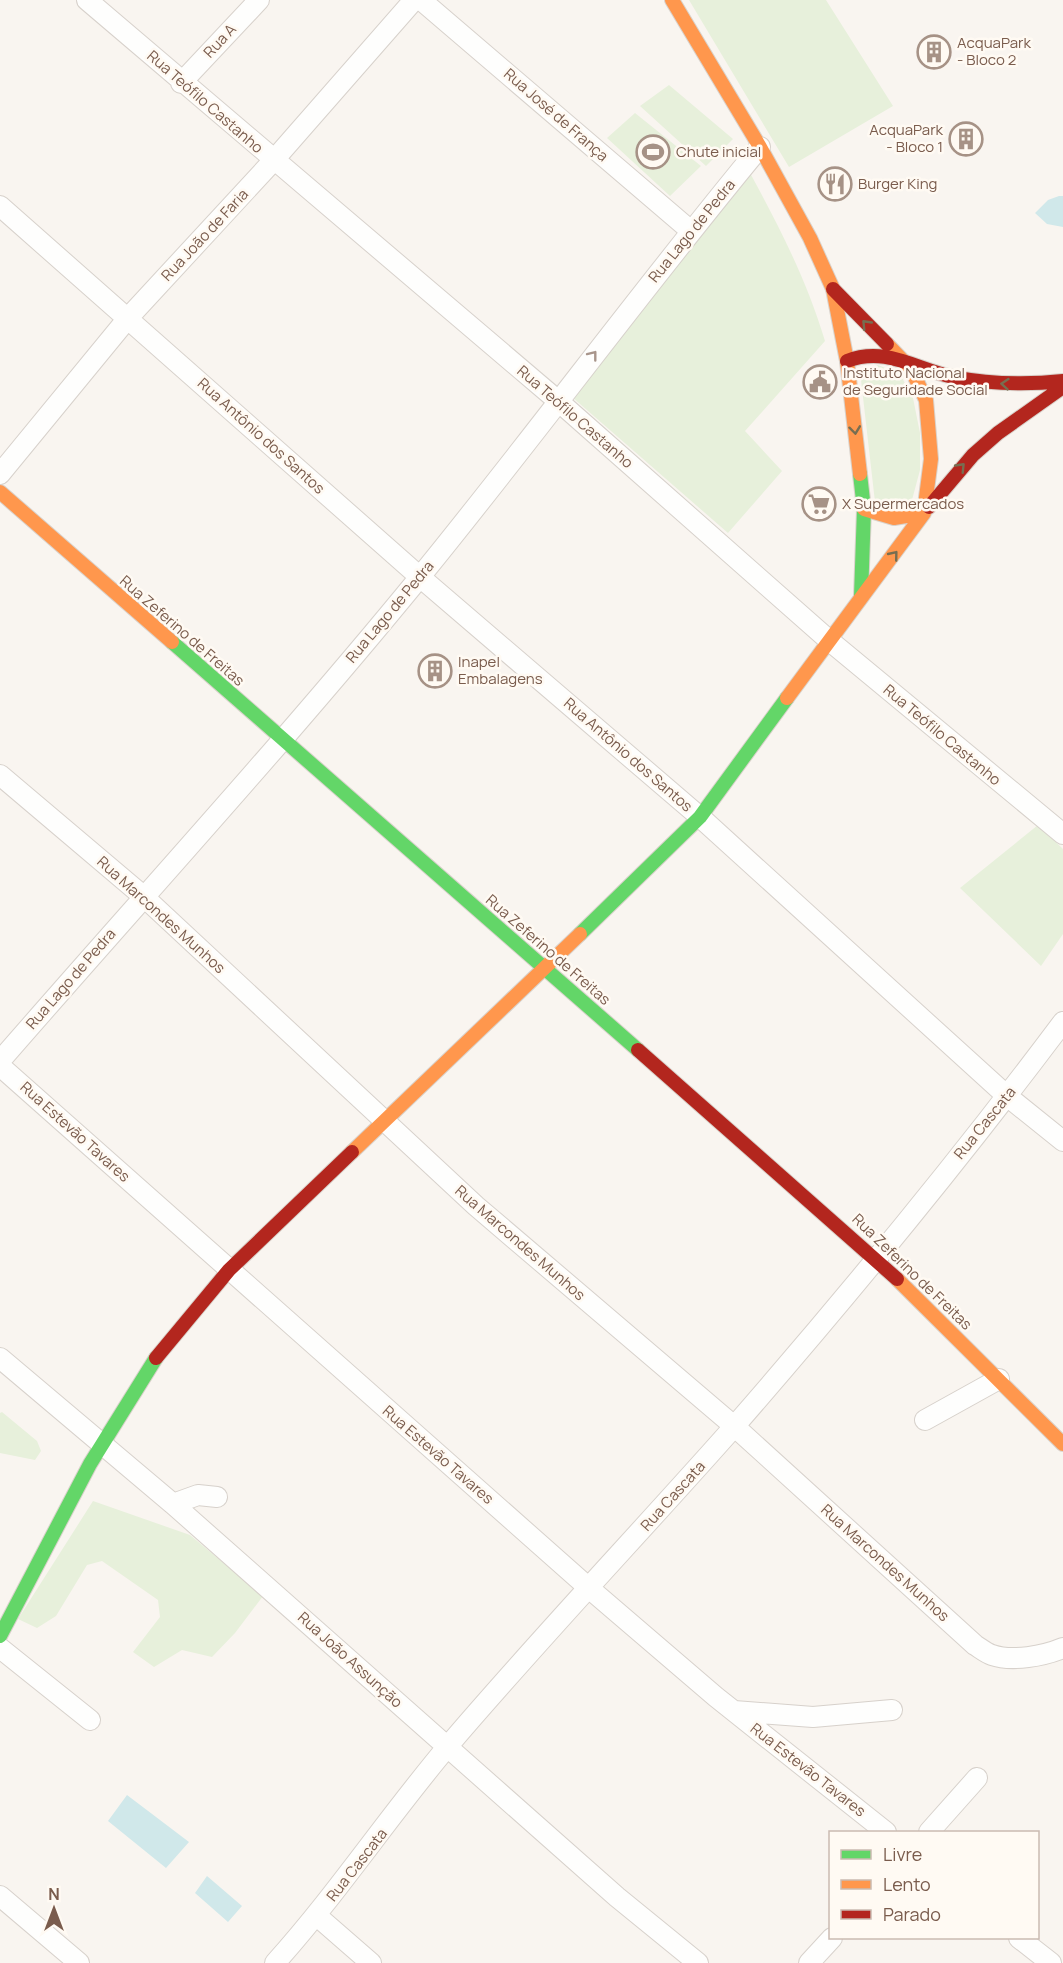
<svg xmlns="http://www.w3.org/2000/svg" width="1063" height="1963" font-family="Manrope,sans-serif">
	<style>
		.green { fill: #e7f0db }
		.water { fill: #d0e8ea }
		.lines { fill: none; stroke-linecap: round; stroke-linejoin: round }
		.street-casing { stroke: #d7d1cb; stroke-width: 22 }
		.fast-casing { stroke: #d9d2cb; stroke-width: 16 }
		.slow-casing { stroke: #d9d2cb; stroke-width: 16 }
		.jam-casing { stroke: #d9d2cb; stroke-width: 16 }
		.street { stroke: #fefefd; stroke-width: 20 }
		.fast { stroke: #63d668; stroke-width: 14 }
		.slow { stroke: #ff974d; stroke-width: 14 }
		.jam { stroke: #b3261e; stroke-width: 14 }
		.oneway { stroke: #776e51 }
		.oneway2 { stroke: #a8958b }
		.labels { text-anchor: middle; stroke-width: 5; stroke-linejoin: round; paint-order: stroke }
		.street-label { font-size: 15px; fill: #7a5c4d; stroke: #fffaf3 }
		.poi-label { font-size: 15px; fill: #7a5c4d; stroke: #fffaf3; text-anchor: start }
	</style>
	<rect width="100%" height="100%" fill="#f9f5f0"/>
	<path class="green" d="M689 0H826L893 106 789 167Z
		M669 85 733 139 706 166 640 106Z
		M635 113 701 166 670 196 607 138Z
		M750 173C780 228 807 281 825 341L745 431 782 471 728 533 572 397Z
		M878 365 900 374 913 398 920 433V470L912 500 894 507 875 502 860 371Z
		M1038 825 1063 849V934L1041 966 960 888Z
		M2 1412 37 1441 41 1451 35 1460 0 1453V1413Z
		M93 1501 190 1535 263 1596 235 1633 212 1657 182 1650 154 1667 133 1652 160 1617 158 1600 102 1561 87 1565 56 1616 37 1628 18 1619Z"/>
	<path class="water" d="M1059 196H1063V227L1047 224 1035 213 1048 200Z
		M127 1795 189 1842 166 1868 108 1821Z
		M207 1876 242 1906 228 1922 195 1893Z"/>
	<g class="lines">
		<g class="street-casing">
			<path id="street" d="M87 0 557 400 831 642 1063 834
				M421 0 691 231
				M181 83 259 0
				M0 206 420 577 700 817 1007 1096 1063 1141
				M0 474 128 318 273 161 414 0
				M0 775 143 896 476 1206 734 1426 975 1645C980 1648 986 1653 992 1655 1012 1662 1044 1656 1063 1648
				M0 1061C140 900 284 743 419 578 535 436 643 288 760 147
				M0 1066 590 1589 716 1697 886 1832
				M0 1358 173 1504 617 1897 698 1963
				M925 1420 999 1379
				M173 1504 198 1495 217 1497
				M0 1648 90 1720
				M734 1711 813 1717 892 1710
				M929 1832 977 1778
				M0 1896 79 1963
				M317 1916 371 1963
				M1019 1938 1051 1963
				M275 1963C337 1894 388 1817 448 1746 540 1638 638 1535 732 1429 847 1297 958 1162 1063 1022
				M809 1963 832 1938"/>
		</g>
		<g class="fast-casing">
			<path id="fast" d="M860 474 864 509 861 596
				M172 642 638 1050
				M580 934 700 817 787 698
				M0 1636 90 1464 156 1358"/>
		</g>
		<g class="slow-casing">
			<path id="slow" d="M672 0 760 147 810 238 833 289 847 361 860 474
				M0 492 172 642
				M864 509 894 518 924 513
				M787 698 924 513 931 459 926 400 911 369 887 344
				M352 1152 580 934
				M897 1279 1063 1444"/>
		</g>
		<g class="jam-casing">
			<path id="jam" d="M833 289 887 344
				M847 361C886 346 915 369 953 377 990 384 1026 385 1063 381
				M929 507 973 455 998 433 1063 387
				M638 1050 897 1279
				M156 1358 229 1270 352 1152"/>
		</g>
		<use href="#street" class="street"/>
		<use href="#fast" class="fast"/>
		<use href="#slow" class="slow"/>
		<use href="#jam" class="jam"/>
	</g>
	<defs><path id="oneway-chevron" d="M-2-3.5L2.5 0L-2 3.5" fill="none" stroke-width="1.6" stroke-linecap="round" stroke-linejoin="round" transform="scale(1.5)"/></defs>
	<g class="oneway">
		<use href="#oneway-chevron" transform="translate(866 324) rotate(-134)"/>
		<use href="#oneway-chevron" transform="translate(1005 384) rotate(-175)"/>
		<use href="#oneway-chevron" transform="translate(855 430) rotate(83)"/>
		<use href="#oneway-chevron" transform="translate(961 467) rotate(-46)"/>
		<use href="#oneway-chevron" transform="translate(894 555) rotate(-51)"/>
	</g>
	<use class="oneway2" href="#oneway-chevron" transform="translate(593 355) rotate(-52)"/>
	<defs>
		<g id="building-ring" transform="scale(1.725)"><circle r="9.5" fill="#fffaf3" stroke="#a69286" stroke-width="1.5"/><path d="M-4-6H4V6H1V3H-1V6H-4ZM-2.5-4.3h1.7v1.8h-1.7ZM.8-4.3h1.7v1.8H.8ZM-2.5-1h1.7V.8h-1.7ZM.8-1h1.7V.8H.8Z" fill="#a69286"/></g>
		<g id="stadium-ring" transform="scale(1.725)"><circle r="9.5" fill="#fffaf3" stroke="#a69286" stroke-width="1.5"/><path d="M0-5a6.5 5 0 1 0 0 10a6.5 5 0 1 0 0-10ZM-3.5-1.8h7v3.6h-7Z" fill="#a69286"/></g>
		<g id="restaurant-ring" transform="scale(1.725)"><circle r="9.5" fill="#fffaf3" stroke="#a69286" stroke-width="1.5"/><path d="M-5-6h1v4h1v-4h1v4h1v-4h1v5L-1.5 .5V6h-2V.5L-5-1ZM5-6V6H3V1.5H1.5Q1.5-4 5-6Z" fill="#a69286"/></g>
		<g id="civic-ring" transform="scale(1.725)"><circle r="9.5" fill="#fffaf3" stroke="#a69286" stroke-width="1.5"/><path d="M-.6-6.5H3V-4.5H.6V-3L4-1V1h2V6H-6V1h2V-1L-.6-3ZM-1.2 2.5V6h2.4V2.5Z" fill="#a69286"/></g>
		<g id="supermarket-ring" transform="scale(1.725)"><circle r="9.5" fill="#fffaf3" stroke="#a69286" stroke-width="1.5"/><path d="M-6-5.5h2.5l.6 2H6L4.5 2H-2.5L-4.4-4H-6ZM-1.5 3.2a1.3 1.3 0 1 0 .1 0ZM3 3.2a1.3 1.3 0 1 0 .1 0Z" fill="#a69286"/></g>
	</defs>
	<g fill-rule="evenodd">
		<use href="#building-ring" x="934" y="52"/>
		<use href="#building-ring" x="966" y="139"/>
		<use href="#stadium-ring" x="653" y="152"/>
		<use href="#restaurant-ring" x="835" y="184"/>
		<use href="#civic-ring" x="820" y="382"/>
		<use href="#supermarket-ring" x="819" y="504"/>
		<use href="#building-ring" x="435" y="671"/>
	</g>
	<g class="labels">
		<g class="street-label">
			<text transform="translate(220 41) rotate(-47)" y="5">Rua A</text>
			<text transform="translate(205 102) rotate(41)" y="5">Rua Teófilo Castanho</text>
			<text transform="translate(556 115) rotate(41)" y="5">Rua José de França</text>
			<text transform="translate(692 231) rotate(-51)" y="5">Rua Lago de Pedra</text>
			<text transform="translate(205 235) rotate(-47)" y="5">Rua João de Faria</text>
			<text transform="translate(575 417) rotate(41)" y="5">Rua Teófilo Castanho</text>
			<text transform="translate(261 436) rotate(42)" y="5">Rua Antônio dos Santos</text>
			<text transform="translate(390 612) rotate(-50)" y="5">Rua Lago de Pedra</text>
			<text transform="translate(182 631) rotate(41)" y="5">Rua Zeferino de Freitas</text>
			<text transform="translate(942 735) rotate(40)" y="5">Rua Teófilo Castanho</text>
			<text transform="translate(628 755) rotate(41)" y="5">Rua Antônio dos Santos</text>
			<text transform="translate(161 915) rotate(42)" y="5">Rua Marcondes Munhos</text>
			<text transform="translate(548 950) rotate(41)" y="5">Rua Zeferino de Freitas</text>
			<text transform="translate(71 979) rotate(-49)" y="5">Rua Lago de Pedra</text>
			<text transform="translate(985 1123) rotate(-51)" y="5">Rua Cascata</text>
			<text transform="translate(75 1132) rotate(42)" y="5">Rua Estevão Tavares</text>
			<text transform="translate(520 1243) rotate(41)" y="5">Rua Marcondes Munhos</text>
			<text transform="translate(912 1272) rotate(44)" y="5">Rua Zeferino de Freitas</text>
			<text transform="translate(438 1455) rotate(41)" y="5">Rua Estevão Tavares</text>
			<text transform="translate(673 1496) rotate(-48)" y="5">Rua Cascata</text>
			<text transform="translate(885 1563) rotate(42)" y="5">Rua Marcondes Munhos</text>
			<text transform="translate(350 1660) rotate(42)" y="5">Rua João Assunção</text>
			<text transform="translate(808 1770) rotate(38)" y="5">Rua Estevão Tavares</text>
			<text transform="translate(357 1865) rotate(-52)" y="5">Rua Cascata</text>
		</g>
		<g class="poi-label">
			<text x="957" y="48">AcquaPark<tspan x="957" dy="17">- Bloco 2</tspan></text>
			<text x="943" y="135" text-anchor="end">AcquaPark<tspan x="943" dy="17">- Bloco 1</tspan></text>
			<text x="676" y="157">Chute inicial</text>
			<text x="858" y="189">Burger King</text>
			<text x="843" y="378">Instituto Nacional<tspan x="843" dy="17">de Seguridade Social</tspan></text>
			<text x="842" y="509">X Supermercados</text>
			<text x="458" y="667">Inapel<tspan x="458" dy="17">Embalagens</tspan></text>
		</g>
	</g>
	<rect x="829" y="1831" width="210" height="108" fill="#fffaf3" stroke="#cabbb1" stroke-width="1.5"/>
	<rect x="841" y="1850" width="30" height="9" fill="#63d668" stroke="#cabbb1" stroke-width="1.5"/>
	<text x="883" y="1861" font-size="18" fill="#7a5c4d">Livre</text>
	<rect x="841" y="1880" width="30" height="9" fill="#ff974d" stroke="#cabbb1" stroke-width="1.5"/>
	<text x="883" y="1891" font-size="18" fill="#7a5c4d">Lento</text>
	<rect x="841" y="1910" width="30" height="9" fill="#b3261e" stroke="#cabbb1" stroke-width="1.5"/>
	<text x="883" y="1921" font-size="18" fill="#7a5c4d">Parado</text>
	<g transform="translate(54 1909)" stroke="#fffaf3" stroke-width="4.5" paint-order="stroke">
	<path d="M0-4.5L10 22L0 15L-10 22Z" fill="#7a5c4d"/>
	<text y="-9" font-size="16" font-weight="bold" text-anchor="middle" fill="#7a5c4d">N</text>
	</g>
</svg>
